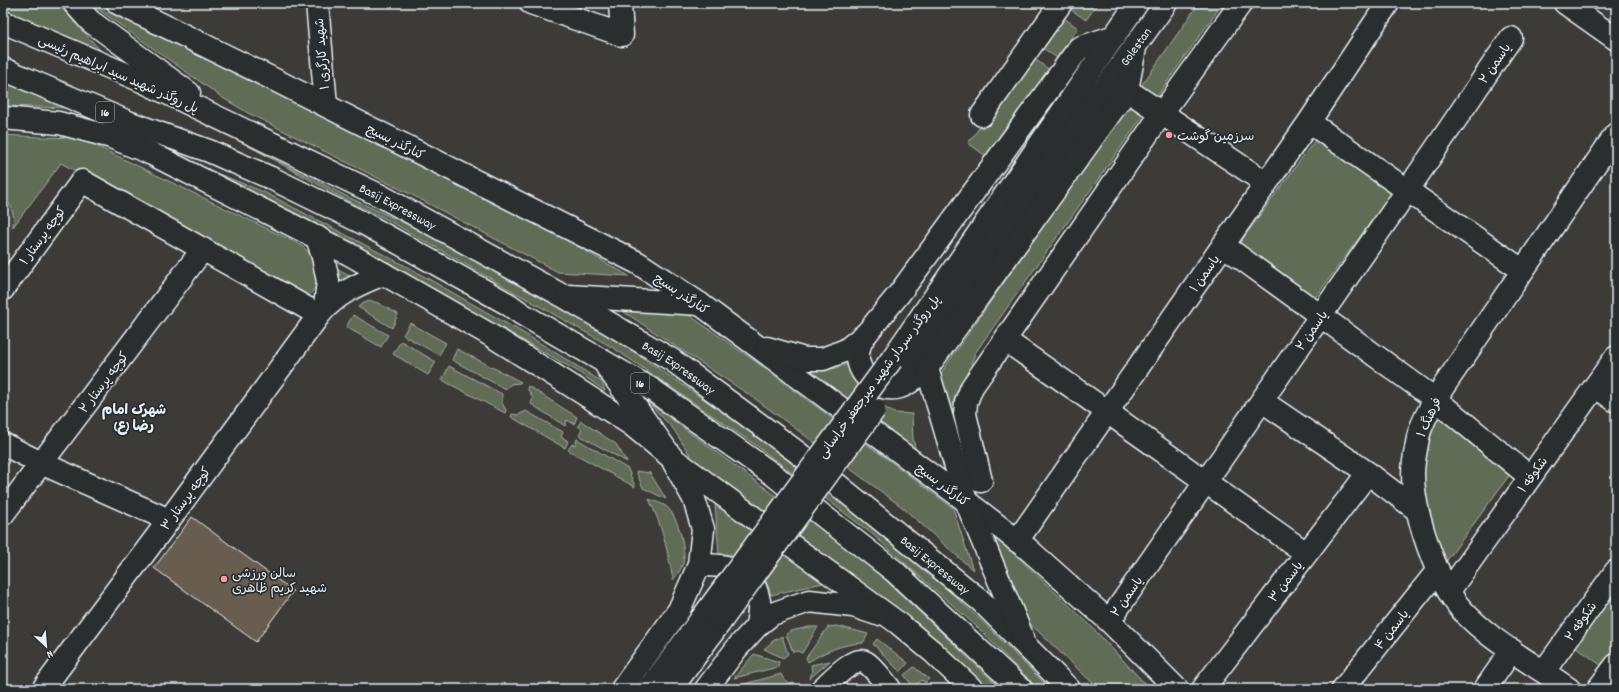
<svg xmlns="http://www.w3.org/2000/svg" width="1619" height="692" font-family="Dekko,'Playpen Sans Arabic',sans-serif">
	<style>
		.built { fill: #4a453f }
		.green { fill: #606c54; stroke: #a4aea6 }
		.building { fill: #695d50; stroke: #e8f1f8 }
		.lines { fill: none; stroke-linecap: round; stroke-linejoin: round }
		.minor-casing { stroke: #e8f1f8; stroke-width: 25 }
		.major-casing { stroke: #e8f1f8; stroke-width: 25 }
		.highway-casing { stroke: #e8f1f8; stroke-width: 25 }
		.minor { stroke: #2a2d2e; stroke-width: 22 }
		.major { stroke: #2a2d2e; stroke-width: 22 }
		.highway { stroke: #2a2d2e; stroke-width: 22 }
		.major-bridge-casing { stroke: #e8f1f8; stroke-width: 25; stroke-linecap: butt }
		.major-bridge { stroke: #2a2d2e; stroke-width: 22 }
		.poi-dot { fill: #ff9aa2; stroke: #2a2d2e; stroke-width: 1.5 }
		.labels { text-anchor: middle; stroke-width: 3.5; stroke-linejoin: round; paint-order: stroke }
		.shield { fill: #2a2d2e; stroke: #afb6bb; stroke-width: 1 }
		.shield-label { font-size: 12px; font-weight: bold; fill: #e8f1f8 }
		.street-label { font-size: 13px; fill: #e8f1f8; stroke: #2a2d2e }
		.poi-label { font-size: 13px; fill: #e8f1f8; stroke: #2a2d2e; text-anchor: start }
		.neighbourhood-label { font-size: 14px; font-weight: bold; fill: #e8f1f8; stroke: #2a2d2e }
	</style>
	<rect width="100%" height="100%" fill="#3d3b38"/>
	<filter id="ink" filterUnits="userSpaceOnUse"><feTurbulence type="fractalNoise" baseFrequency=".025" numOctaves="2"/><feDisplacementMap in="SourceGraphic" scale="8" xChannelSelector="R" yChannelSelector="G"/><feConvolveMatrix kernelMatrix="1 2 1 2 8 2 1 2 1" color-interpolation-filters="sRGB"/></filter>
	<g filter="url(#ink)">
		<path class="built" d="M3 195 11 207 14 218 13 227 3 240Z"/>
		<path class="green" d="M3 3H57L103 53 3 11Z
			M89 3 381 143 570 242 629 276 558 272 412 195 248 113 223 98Z
			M1074 3H1098L1086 20 1070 9Z
			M1199 3H1223L975 353 963 387 962 426 949 430 938 377Z
			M1061 16 1078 28 1057 58 1040 46Z
			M1032 57 1051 71 987 157 968 143Z
			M3 81 68 108 3 106Z
			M3 135 40 137 80 138 301 245C316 257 315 267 318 284L306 300 61 163 13 227 14 218 11 207 3 195Z
			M1318 136 1394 190 1315 298 1239 244Z
			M247 145 348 197 446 242 621 343 762 439 877 527 980 619 1050 689H1038L975 625 872 534 757 446 615 349 384 218 346 200Z
			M201 167 264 192 413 270 525 334 577 366 602 382 605 391 577 371 410 276 267 202Z
			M335 268 353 278 335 288Z
			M370 301 378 303 398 314 392 328 358 307 364 303Z
			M615 306 686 313 759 364 953 508 973 570 902 507 754 398Z
			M353 315 388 335 381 347 346 327Z
			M410 323 446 343 439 355 403 335Z
			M401 341 436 362 428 375 393 354Z
			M457 349 521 382 520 383 511 384 505 389 452 360Z
			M853 362 851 373 852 378 870 399 894 413 912 414 913 439 918 459 802 371 837 368Z
			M449 366 502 394V403L506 410 505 413 442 380Z
			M528 386 577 417 574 424 567 420 565 426 531 404 533 398 527 388Z
			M648 402 844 546 888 582 1001 689H984L946 651 700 471 674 430Z
			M526 411 563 432 561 437 568 441 565 448 511 417 512 414 518 415Z
			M1434 412 1511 473 1445 563 1426 516 1422 481 1423 452Z
			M581 421 616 444 627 462 579 435 582 429 578 426Z
			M577 439 628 469 635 487 568 450 572 444 575 445Z
			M636 471 650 473 666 499 643 488Z
			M649 499C654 501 664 504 668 508 679 520 684 543 684 558 683 567 678 574 673 580 668 552 662 525 649 499Z
			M715 504 827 582 771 595C766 577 757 560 738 555 733 554 725 554 719 554Z
			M983 525 1089 624 1150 689H1099L1024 618Z
			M1616 583V655L1606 669 1572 644Z
			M837 626 868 634 863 643C842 644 826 651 808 662L806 658 828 627Z
			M809 627H818L802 653 797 651 793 652 786 634 791 631Z
			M782 636 788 654 783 658 764 649 773 641Z
			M877 639 908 663 900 672 873 644Z
			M754 654 779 662 778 667 734 678Z
			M830 661 809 679 812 673 811 665Z
			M914 667 929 679 925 683 922 680 917 684 920 688 919 689H915L904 675Z
			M781 674C785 682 789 687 799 687L797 689H731L733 687Z"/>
		<path class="building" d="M192 517 293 591 256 642 154 568Z"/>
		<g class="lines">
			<g class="minor-casing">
				<path id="minor" d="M317 3 326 105
					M531 3 622 35 620 3
					M1565 3 1616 39
					M1127 90 1266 183
					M982 115 1061 3
					M1309 122 1522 270
					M317 237 323 257 328 281 325 307
					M1223 245 1435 399 1530 477
					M3 289 82 181 319 315
					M1005 340C1106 410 1205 482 1306 553
					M1595 386 1616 401
					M1262 401 1368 473 1417 510
					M3 444 41 463 169 520
					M981 481 965 414 966 402 972 387 1162 113 1241 3
					M3 514 203 249
					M1017 541 1309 122 1388 3
					M1449 591 1616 357
					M1109 621 1407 191 1511 38
					M1544 671 1616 571
					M43 689 169 520 319 315C336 294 360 283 384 274
					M822 689C831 681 853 656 865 662 873 666 884 682 890 689
					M1203 689 1368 473
					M1343 689 1438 570
					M1485 689 1512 650
					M1569 689C1534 664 1491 642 1462 610 1436 581 1413 512 1413 474 1413 462 1416 449 1418 438 1420 425 1429 411 1435 399L1616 134
					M1598 689 1616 665"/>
			</g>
			<g class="major-casing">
				<g id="major">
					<path d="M118 3 271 78 638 263 700 304 966 501 1028 549 1109 621 1177 689"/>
					<path d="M150 153 349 254 487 333 581 392 632 425 672 458 898 623 933 652 972 689"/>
					<path d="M867 333C862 339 859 345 858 353 856 373 876 391 896 388 908 386 917 376 927 368"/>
					<path d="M767 348 805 359H823L846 350 867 333 899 294 1079 48 1115 36"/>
					<path d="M892 359 1137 3"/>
					<path id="s1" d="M902 370 1166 3"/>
					<path d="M966 501 927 368 1127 90 1135 48"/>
					<path d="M699 565C728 565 753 567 759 601 760 609 758 618 757 626"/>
					<path d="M622 689 679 610 699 565 703 529 694 499 674 463"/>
					<path d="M649 689 708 610"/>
					<path d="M671 689 721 621"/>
					<path d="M706 689 737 648 757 626 772 614 809 601 853 606 877 614"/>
				</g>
			</g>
			<g class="highway-casing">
				<g id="highway">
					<path d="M74 3 90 21 189 93"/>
					<path id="s2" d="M3 22 142 81 381 196 563 296 672 360 797 452 981 601 1069 689"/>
					<path d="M3 69 128 122 209 151 271 178 365 224 508 304 522 314 651 389 775 476 822 515 894 571 1021 689"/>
					<path d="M3 118 59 123 111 137 150 153"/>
					<path d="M568 296 700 304"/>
					<path d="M607 367 672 458"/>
					<path d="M966 501 1022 636"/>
				</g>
			</g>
			<use href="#minor" class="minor"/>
			<use href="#major" class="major"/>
			<use href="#highway" class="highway"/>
			<g class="major-bridge-casing">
				<path id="major-bridge" d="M708 610 892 359
					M721 621 874 410"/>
			</g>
			<use href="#major-bridge" class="major-bridge"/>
		</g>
	</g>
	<g class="poi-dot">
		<circle cx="1169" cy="135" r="4"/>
		<circle cx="224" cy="579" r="4"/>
	</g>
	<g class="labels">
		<g class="shield">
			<rect x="96" y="102" width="18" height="20" rx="3"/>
			<rect x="631" y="373" width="18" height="20" rx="3"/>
		</g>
		<g class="shield-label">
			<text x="105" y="116">16</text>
			<text x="640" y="387">16</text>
		</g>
		<g class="street-label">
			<text dy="5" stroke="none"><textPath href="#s1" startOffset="399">Golestan</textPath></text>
			<text transform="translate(321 54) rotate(-95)" y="5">شهید کارگری ۱</text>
			<text transform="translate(1494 63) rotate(-56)" y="5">یاسمن ۲</text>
			<text transform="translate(119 73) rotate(24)" y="5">پل روگذر شهید سید ابراهیم رئیسی</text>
			<text transform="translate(396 141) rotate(27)" y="5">کنارگذر بسیج</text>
			<text dy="5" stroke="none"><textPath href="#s2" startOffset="436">Basij Expressway</textPath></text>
			<text transform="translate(42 235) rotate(-54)" y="5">کوچه پرستار ۱</text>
			<text transform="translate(1204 273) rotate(-55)" y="5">یاسمن ۱</text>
			<text transform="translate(682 293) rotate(34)" y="5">کنارگذر بسیج</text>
			<text transform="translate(1311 330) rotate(-55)" y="5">یاسمن ۲</text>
			<text dy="5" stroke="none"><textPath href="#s2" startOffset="760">Basij Expressway</textPath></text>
			<text transform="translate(878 376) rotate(-54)" y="5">پل روگذر سردار شهید میرجعفر خراسانی</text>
			<text transform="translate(103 382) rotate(-53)" y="5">کوچه پرستار ۲</text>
			<text transform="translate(1428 417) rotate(-66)" y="5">فرهنگ ۱</text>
			<text transform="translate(1532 474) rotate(-54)" y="5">شکوفه ۱</text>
			<text transform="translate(943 484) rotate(37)" y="5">کنارگذر بسیج</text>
			<text transform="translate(185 498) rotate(-54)" y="5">کوچه پرستار ۳</text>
			<text dy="5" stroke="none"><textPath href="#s2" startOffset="1084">Basij Expressway</textPath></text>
			<text transform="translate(1285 581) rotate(-53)" y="5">یاسمن ۳</text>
			<text transform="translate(1126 596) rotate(-55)" y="5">یاسمن ۲</text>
			<text transform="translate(1580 621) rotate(-55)" y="5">شکوفه ۲</text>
			<text transform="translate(1391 629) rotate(-52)" y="5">یاسمن ۴</text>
		</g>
		<g class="poi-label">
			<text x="1177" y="140">سرزمین گوشت</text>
			<text x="232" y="577">سالن ورزشی<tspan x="232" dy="15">شهید کریم ظاهری</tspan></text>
		</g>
		<g class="neighbourhood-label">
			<text x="134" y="414">شهرک امام<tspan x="134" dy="16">رضا (ع)</tspan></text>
		</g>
	</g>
	<rect width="1619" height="692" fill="none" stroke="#2a2d2e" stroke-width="16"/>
	<rect x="8" y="8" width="1603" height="676" fill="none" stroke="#e8f1f8" stroke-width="1.5" filter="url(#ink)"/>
	<g transform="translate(46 646) rotate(154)" stroke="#2a2d2e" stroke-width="3" paint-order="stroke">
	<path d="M0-3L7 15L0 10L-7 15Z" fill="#e8f1f8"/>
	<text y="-6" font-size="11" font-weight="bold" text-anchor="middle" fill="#e8f1f8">N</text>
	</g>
</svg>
